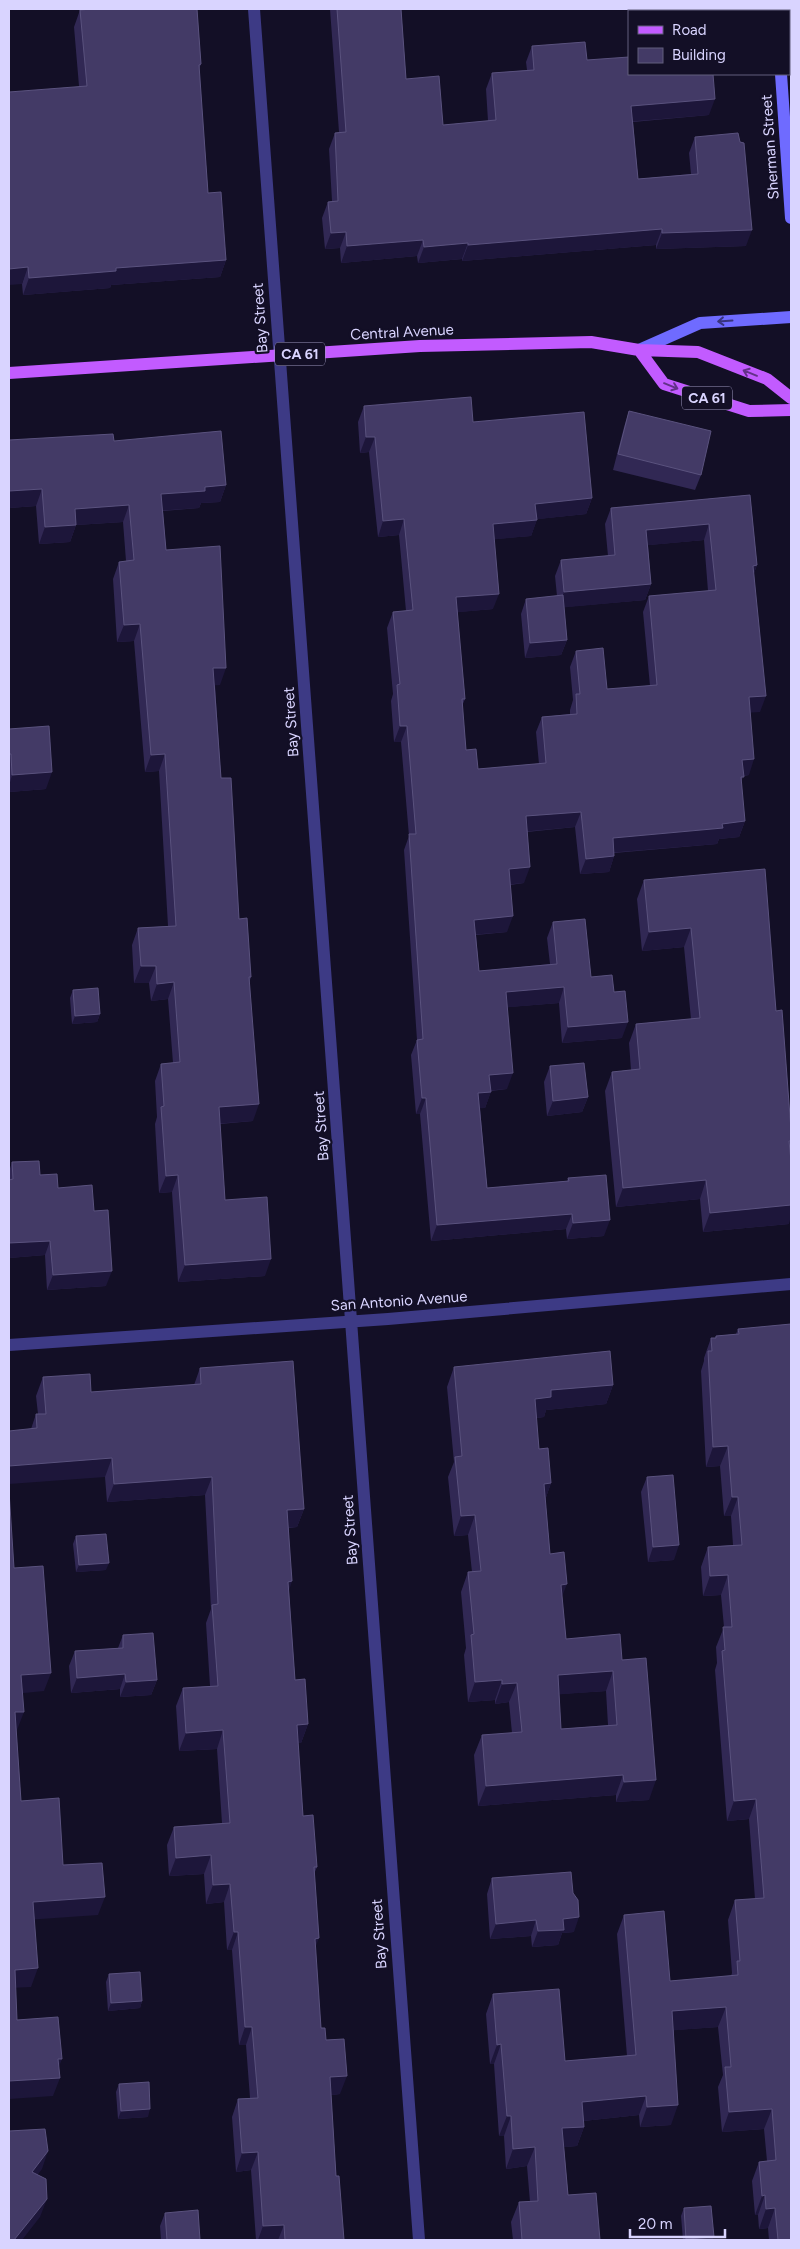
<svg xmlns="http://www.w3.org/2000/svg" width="800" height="2249" font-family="Figtree,sans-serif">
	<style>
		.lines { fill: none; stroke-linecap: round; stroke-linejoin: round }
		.street { stroke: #3d3a85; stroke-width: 12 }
		.secondary { stroke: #6f6bff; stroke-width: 12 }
		.primary { stroke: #c25bff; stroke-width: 12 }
		.wall { fill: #312854; fill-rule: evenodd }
		.shaded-wall { fill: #1d163a }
		.building { fill: #433a66; stroke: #5a527e; fill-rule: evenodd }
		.oneway { stroke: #38347d }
		.oneway2 { stroke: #623188 }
		.labels { text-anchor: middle; stroke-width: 4.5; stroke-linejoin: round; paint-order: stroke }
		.shield { fill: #130f26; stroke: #9e99be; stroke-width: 1 }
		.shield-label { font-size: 14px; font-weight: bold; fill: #d9d4ff }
		.street-label { font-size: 15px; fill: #d9d4ff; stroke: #130f26 }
	</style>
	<rect width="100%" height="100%" fill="#130f26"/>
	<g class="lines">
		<path class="street" d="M254 9 419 2240
			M9 1345 388 1319 791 1284"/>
		<path class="secondary" d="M777 9V11
			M781 74 791 218
			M639 350 700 323 791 317"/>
		<path class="primary" d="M639 350 664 384 749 411 791 410
			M9 373 420 346 591 342 639 350 698 352 767 379 791 398"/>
	</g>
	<path class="wall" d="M330 9H401L406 79 443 125 488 121 486 89 492 73 527 70 526 62 532 46 587 60 709 115 633 122 638 179 691 174 689 153 695 137 746 246 656 249V245L462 261V259L418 263 417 256 341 263 340 248 325 249 322 218 328 202 332 201 329 149 335 133 339 132Z
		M638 9H724L723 11H638Z
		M80 10 197 11 201 64 199 69 208 193 226 260 220 277 111 285 110 288 23 295 22 284 79 86 74 27Z
		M364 406 473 422 592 498 586 514 537 519 531 536 494 539 493 609 457 612 465 699 462 706 466 750 478 769 539 764 536 732 542 717 570 714V710L573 700 570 667 576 651 607 689 650 686 643 612 649 596 708 591 704 540 648 545 651 584 645 600 564 607 567 640 561 655 525 658 521 614 526 599 557 596 555 576 561 560 608 556 605 524 611 508 750 495 757 565 754 573 760 712H750L749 775 743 776 741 783 745 821 739 837 719 839 717 844 614 853V856L609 872 580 874 575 827 527 832 524 883 510 885 507 932 476 935 479 971 550 964 547 938 553 922 591 977 614 992 622 1038 562 1043 559 1003 507 1007V1089L491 1091 485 1108H480L487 1188 567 1181 568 1178 604 1236 567 1239 566 1229 431 1241 420 1114H416L411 1055 417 1040 404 850 409 836 401 742H394L391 701 393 694 387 628 393 612 406 611 399 535 378 537 369 452 360 453 358 422Z
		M629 411 701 475 695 490 613 470 624 427Z
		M114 441 226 485 220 502 201 503 199 508 163 511 166 550 220 685H215L221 778 239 919 251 977 249 983 253 1121 220 1124 225 1200 265 1276 178 1282 172 1192 159 1193 155 1124 157 1117 155 1081 161 1064 173 1063 168 999 151 1001 149 983H134L132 945 138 928 168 926 159 771 145 772 134 641 117 642 113 579 119 562 126 561 123 522 76 525 70 542 39 544 36 506 9 508Z
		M9 729 46 789 9 792Z
		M644 880 776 1011 791 1130V1143L790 1147 789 1224 703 1232 700 1199 616 1207 605 1091 612 1072 631 1070 629 1043 636 1024 691 1019 684 947 642 951 637 899Z
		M73 990 100 1014 97 1022 72 1024 70 998Z
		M550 1066 588 1097 582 1112 547 1116 544 1082Z
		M12 1162 40 1175 58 1188 94 1211 106 1286 47 1290 45 1255 9 1258V1172Z
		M738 1329 791 2240H769L768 2228 759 2229 758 2215H755L752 2181 759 2162 767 2161 764 2129 722 2132 718 2087 723 2075 718 2027 674 2030 671 2125 640 2127 639 2115 583 2121 584 2127 577 2146 564 2147 568 2195 600 2240H513L511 2222 519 2202H530L527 2166 506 2169 504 2136H499L494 2064H490L486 2014 493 1994 565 2061 627 2056 617 1934 624 1915 670 1981 731 1976 732 1973 728 1920 735 1900 755 1899 749 1819 727 1821 715 1670 717 1663 716 1647 724 1627 721 1595 703 1596 701 1567 708 1547 733 1545 731 1516H724L720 1466 706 1467 701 1371 704 1361V1358L711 1338H715L716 1336 736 1334Z
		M454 1367 613 1385 606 1404 546 1410 544 1417 536 1418 539 1449 551 1483 545 1500 550 1554 562 1598 566 1639 622 1660 649 1800 616 1802V1795L478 1806 474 1755 482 1735 512 1733 509 1702 495 1704V1700L468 1702 464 1655 466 1648 461 1592 468 1572H472L468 1535 454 1536 448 1477 454 1462 447 1387ZM606 1691 608 1725 561 1729 559 1694Z
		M200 1368 304 1509 297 1527 289 1528V1592L295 1680 308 1724 301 1743H298L303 1816 317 1867 314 1874 315 1948 321 2028 326 2040 340 2094 331 2095 336 2176 344 2240H256L251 2170 236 2172 232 2117 238 2099 250 2098 246 2045H239L232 1950H227L224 1902 206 1904 204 1874 169 1876 167 1845 174 1827 222 1823 217 1749 179 1751 176 1706 183 1688 210 1686 206 1623 211 1609 205 1495 107 1502 105 1477 31 1429 36 1414H38L36 1396 43 1377 91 1392 194 1385Z
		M647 1477 674 1560 648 1562 641 1492Z
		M76 1536 106 1570 76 1572 73 1544Z
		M123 1635 157 1680 151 1695 120 1697V1689L71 1693 69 1666 75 1651 118 1648Z
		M492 1878 574 1932 562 1933 558 1945 532 1947 531 1936 490 1939 487 1894Z
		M109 1974 142 2001 140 2008 108 2011 106 1982Z
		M119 2084 148 2117 118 2119 116 2092Z
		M684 2208 714 2237 712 2240H683L681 2216Z
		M165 2213 200 2240H161L160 2226Z"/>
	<path class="shaded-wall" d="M707 9H724L723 11H706Z
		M715 99 709 115 625 122 631 106Z
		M662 229 656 245 462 261 468 245Z
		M752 230 746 246 656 249 662 233Z
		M346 232 340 248 325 249 331 233Z
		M423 240 417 256 341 263 347 246Z
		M468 243 462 259 418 263 424 247Z
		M226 260 220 277 111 285 110 288 23 295 29 278 116 268Z
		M28 267 22 284 9 285V269Z
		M366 437H375L369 452 360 453Z
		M226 485 220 502 201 503 199 508 155 511 161 494 205 487Z
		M42 489 36 506 9 508V491Z
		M592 498 586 514 530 520 535 504Z
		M129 505 123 522 76 525 70 542 39 544 45 527 75 509Z
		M404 519 399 535 378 537 383 521Z
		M537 520 531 536 487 540 493 524Z
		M709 524 704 540 640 546 646 530Z
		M757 565 751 581 753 566Z
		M651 584 645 600 558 608 564 592Z
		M499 594 493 609 450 613 456 597Z
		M140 624 134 641 117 642 124 625Z
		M567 640 561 655 525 658 530 643Z
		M213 668H226L220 685 207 686Z
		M766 696 760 712 743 713 749 697Z
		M400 726H407L401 742H394Z
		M165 754 159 771 145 772 151 755Z
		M754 759 749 775 736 776 742 760Z
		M52 772 46 789 9 792V786L12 775Z
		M581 812 575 827 520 832 526 816Z
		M745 821 739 837 719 839 717 844 607 853 613 838Z
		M614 856 609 872 580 874 586 859Z
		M530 867 524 883 503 885 509 869Z
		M513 916 507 932 469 935 474 920Z
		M691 928 684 947 642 951 649 932Z
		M141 966H156L149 983H134Z
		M174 982 168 999 151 1001 157 984Z
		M564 987 559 1003 500 1008 506 992Z
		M100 1014 97 1022 72 1024 75 1016Z
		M628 1022 622 1038 562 1043 568 1027Z
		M513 1073 507 1089 484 1091 489 1075Z
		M491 1092 485 1108 472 1109 478 1093Z
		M588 1097 582 1112 547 1116 553 1101Z
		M422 1098H426L420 1114H416Z
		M259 1104 253 1121 213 1124 219 1107Z
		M178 1175 172 1192 159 1193 166 1176Z
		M706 1180 700 1199 616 1207 623 1188Z
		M791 1205V1216L789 1224 703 1232 710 1213Z
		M572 1214 566 1229 431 1241 437 1225Z
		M610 1220 604 1236 567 1239 573 1223Z
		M50 1241 45 1255 9 1258V1243Z
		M271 1259 265 1276 178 1282 185 1265Z
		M112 1271 106 1286 47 1290 53 1275Z
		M613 1385 606 1404 546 1410 544 1417 527 1419 535 1399 551 1390Z
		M728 1446 720 1466 706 1467 713 1447Z
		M112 1458 105 1477 9 1484V1466Z
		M212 1477 205 1495 107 1502 114 1484Z
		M551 1483 544 1503V1484Z
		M732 1497H738L731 1516H724Z
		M304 1509 297 1527 281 1528 287 1510Z
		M475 1515 468 1535 454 1536 461 1516Z
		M679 1545 674 1560 648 1562 653 1547Z
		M109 1563 106 1570 76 1572 79 1565Z
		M728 1575 721 1595 703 1596 710 1576Z
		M292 1581 286 1600 288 1582Z
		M567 1584 559 1604 561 1585Z
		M613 1671 606 1691 551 1695 558 1675Z
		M51 1673 44 1691 14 1694 21 1675Z
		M125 1674 120 1689 71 1693 77 1678Z
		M157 1680 151 1695 120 1697 126 1682Z
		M502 1680 495 1700 468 1702 475 1682Z
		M517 1683 509 1702 495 1704 502 1684Z
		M15 1712H24L17 1730 9 1731Z
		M308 1724 301 1743H290L297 1725Z
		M223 1730 217 1749 179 1751 186 1733Z
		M623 1775 616 1795 478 1806 486 1786Z
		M656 1780 649 1800 616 1802 624 1782Z
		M756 1799 749 1819 727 1821 734 1801Z
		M211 1855 204 1874 169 1876 176 1858Z
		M230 1884 224 1902 206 1904 213 1885Z
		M105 1897 98 1915 26 1920 33 1902Z
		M579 1917 574 1932 562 1933 558 1945 532 1947 538 1931 563 1919Z
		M536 1920 531 1936 490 1939 496 1924Z
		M234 1932H238L232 1950H227Z
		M319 1938 312 1956 315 1939Z
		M38 1968 31 1987 9 1988 15 1970Z
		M142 2001 140 2008 108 2011 111 2003Z
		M726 2007 718 2027 665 2031 672 2011Z
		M245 2027H252L246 2045H239Z
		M501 2044 494 2064H490L497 2045Z
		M58 2059H62L55 2077Z
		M347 2076 340 2094 323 2096 330 2077Z
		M60 2078 53 2096 9 2099V2081Z
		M646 2096 639 2115 574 2122 582 2102Z
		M678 2105 671 2125 640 2127 647 2107Z
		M150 2109 148 2117 118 2119 121 2111Z
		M772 2109 764 2129 722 2132 729 2112Z
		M507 2116H511L504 2136H499Z
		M584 2127 577 2146 555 2148 562 2128Z
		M535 2147 527 2166 506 2169 513 2149Z
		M48 2151 42 2169 26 2190 32 2172Z
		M258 2152 251 2170 236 2172 242 2153Z
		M765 2195 758 2215H755L762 2196Z
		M47 2199 40 2217 22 2240H14Z
		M775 2208 768 2228 759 2229 766 2209Z
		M284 2225 278 2240H258L263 2226Z
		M714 2237 712 2240H686V2239Z"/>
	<path class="building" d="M92 9H197L201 64 199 65 208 193 221 192 226 260 116 268V271L29 278 28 267 9 269V92L87 86 80 10Z
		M337 9H401L406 79 439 76 443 125 496 120 492 73 534 70 532 46 585 42 587 60 629 57V74H713L715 99 631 106 638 179 698 174 695 137 738 133 740 142 744 143 752 230 662 233V229L468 245V243L424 247 423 240 347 246 346 232 331 233 328 202 338 201 335 133 346 132Z
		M645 9H708V11H646Z
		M471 397 473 422 584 412 592 498 535 504 537 520 493 524 499 594 456 597 465 699H462L466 750 476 749 478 769 546 763 542 717 577 714 576 694H580L576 651 603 648 607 689 657 685 649 596 716 590 709 524 646 530 651 584 564 592 561 560 615 555 611 508 750 495 757 565 753 566 766 696 749 697 754 759 742 760 744 777H741L745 821 722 824 723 828 613 838 614 856 586 859 581 812 526 816 530 867 509 869 513 916 474 920 479 971 557 964 553 922 585 919 591 977 612 975 614 992 625 991 628 1022 568 1027 564 987 506 992 513 1073 489 1075 491 1092 478 1093 487 1188 569 1181 568 1178 606 1175 610 1220 573 1223 572 1214 437 1225 426 1098H422L417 1040 423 1039 409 834H416L407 726H400L397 685 400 684 393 612 413 610 404 519 383 521 375 437H366L364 406Z
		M629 411 711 431 701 475 618 454Z
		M221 431 226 485 205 487V491L161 494 166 550 220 546 226 668H213L221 778H231L239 919 247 918 251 977H249L259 1104 219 1107 225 1200 267 1197 271 1259 185 1265 178 1175 166 1176 161 1107 164 1106 161 1064 180 1062 174 982 157 984 156 966H141L138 928 176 926 165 754 151 755 140 624 124 625 119 562 134 560 129 505 75 509 76 525 45 527 42 489 9 491V440L113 434 114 441Z
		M563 595 567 640 530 643 526 599Z
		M49 726 52 772 12 775 11 754H9V729Z
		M765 869 776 1011 782 1010 791 1130V1141H789L791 1161V1205L710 1213 706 1180 623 1188 612 1072 640 1069 636 1024 700 1018 691 928 649 932 644 880Z
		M98 988 100 1014 75 1016 73 990Z
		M584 1063 588 1097 553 1101 550 1066Z
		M39 1161 40 1175 57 1174 58 1188 92 1185 94 1211 108 1210 112 1271 53 1275 50 1241 9 1243V1180L13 1179 12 1162Z
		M791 1324V2240H778L775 2208 766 2209 765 2195 762 2196 759 2162 776 2160 772 2109 729 2112 725 2067H731L726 2007 672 2011 678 2105 647 2107 646 2096 582 2102 584 2127 562 2128 568 2195 596 2193 600 2240H522L519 2202 538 2201 535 2147 513 2149 511 2116H507L501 2044 497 2045 493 1994 559 1989 565 2061 636 2055 624 1915 664 1911 670 1981 738 1975 737 1961H740L735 1900 764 1898 756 1799 734 1801 722 1651 725 1650 723 1627H732L728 1575 710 1576 708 1547 742 1545 738 1497H732L728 1446 713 1447 708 1351H712L711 1338H716V1336L739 1334 738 1329Z
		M610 1351 613 1385 551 1390V1397L535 1399 539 1449 548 1448 551 1483 544 1484 550 1554 564 1552 567 1584 561 1585 566 1639 620 1634 622 1660 646 1658 656 1780 624 1782 623 1775 486 1786 482 1735 522 1732 517 1683 502 1684V1680L475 1682 471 1635 474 1634 468 1572 481 1571 475 1515 461 1516 455 1457 462 1456 454 1367ZM613 1671 617 1725 561 1729 558 1675Z
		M293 1361 304 1509 287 1510 292 1581 288 1582 295 1680 305 1679 308 1724 297 1725 303 1816 313 1815 317 1867H314L319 1938 315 1939 321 2028H325L326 2040 344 2039 347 2076 330 2077 336 2176H339L344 2240H285L284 2225 263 2226 258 2152 242 2153 238 2099 258 2098 252 2027H245L238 1932H234L230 1884 213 1885 211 1855 176 1858 174 1827 230 1823 223 1730 186 1733 183 1688 218 1686 212 1605 218 1604 212 1477 114 1484 112 1458 9 1466V1431L37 1428 36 1414H46L43 1377 90 1374 91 1392 201 1384 200 1368Z
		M673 1475 679 1545 653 1547 647 1477Z
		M9 1491 14 1568 43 1566 51 1673 21 1675 24 1712H15L21 1801 59 1798 63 1865 102 1863 105 1897 33 1902 38 1968 15 1970 17 2020 58 2017 62 2059H58L60 2078 9 2081Z
		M106 1534 109 1563 79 1565 76 1536Z
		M153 1633 157 1680 126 1682 125 1674 77 1678 75 1651 123 1648V1635Z
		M571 1872 573 1893 578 1900 579 1917 563 1919 564 1930 538 1931 536 1920 496 1924 492 1878Z
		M140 1972 142 2001 111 2003 109 1974Z
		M149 2082 150 2109 121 2111 119 2084Z
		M45 2129 48 2151 32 2172 46 2179 47 2199 14 2240H9V2131Z
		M711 2206 714 2237 686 2239 684 2208Z
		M198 2210 200 2240H167L165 2213Z"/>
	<defs><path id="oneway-shaft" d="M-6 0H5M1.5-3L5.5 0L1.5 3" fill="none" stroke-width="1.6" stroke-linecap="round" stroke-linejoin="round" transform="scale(1.25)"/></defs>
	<use class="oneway" href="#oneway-shaft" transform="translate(725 321) rotate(176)"/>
	<g class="oneway2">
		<use href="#oneway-shaft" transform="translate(750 373) rotate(-158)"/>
		<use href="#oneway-shaft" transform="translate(671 386) rotate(22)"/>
	</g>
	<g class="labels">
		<g class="shield">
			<rect x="275" y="342.5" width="50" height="23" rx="4"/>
			<rect x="682" y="386.5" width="50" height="23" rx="4"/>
		</g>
		<g class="shield-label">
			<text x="300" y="359">CA 61</text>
			<text x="707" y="403">CA 61</text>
		</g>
		<g class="street-label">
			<text transform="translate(770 147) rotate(-94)" y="5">Sherman Street</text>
			<text transform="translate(260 318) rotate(-94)" y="5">Bay Street</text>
			<text transform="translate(402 332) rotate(-3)" y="5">Central Avenue</text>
			<text transform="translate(291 722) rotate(-94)" y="5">Bay Street</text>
			<text transform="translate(321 1126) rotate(-94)" y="5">Bay Street</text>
			<text transform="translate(399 1301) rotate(-4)" y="5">San Antonio Avenue</text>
			<text transform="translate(350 1530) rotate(-94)" y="5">Bay Street</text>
			<text transform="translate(379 1934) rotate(-94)" y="5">Bay Street</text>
		</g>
	</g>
	<rect width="800" height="2249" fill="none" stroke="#d9d4ff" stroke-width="20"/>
	<rect x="628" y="10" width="162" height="65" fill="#130f26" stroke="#625e7d"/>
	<rect x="638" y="26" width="25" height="8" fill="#c25bff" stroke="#625e7d"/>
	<text x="672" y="35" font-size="15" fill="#d9d4ff">Road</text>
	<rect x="638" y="48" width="25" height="15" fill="#433a66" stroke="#625e7d"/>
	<text x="672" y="60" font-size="15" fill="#d9d4ff">Building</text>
	<path d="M630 2229v8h95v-8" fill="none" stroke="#d9d4ff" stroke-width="2.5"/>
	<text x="638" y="2229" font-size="15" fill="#d9d4ff" stroke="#130f26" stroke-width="4" paint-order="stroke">20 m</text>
</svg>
